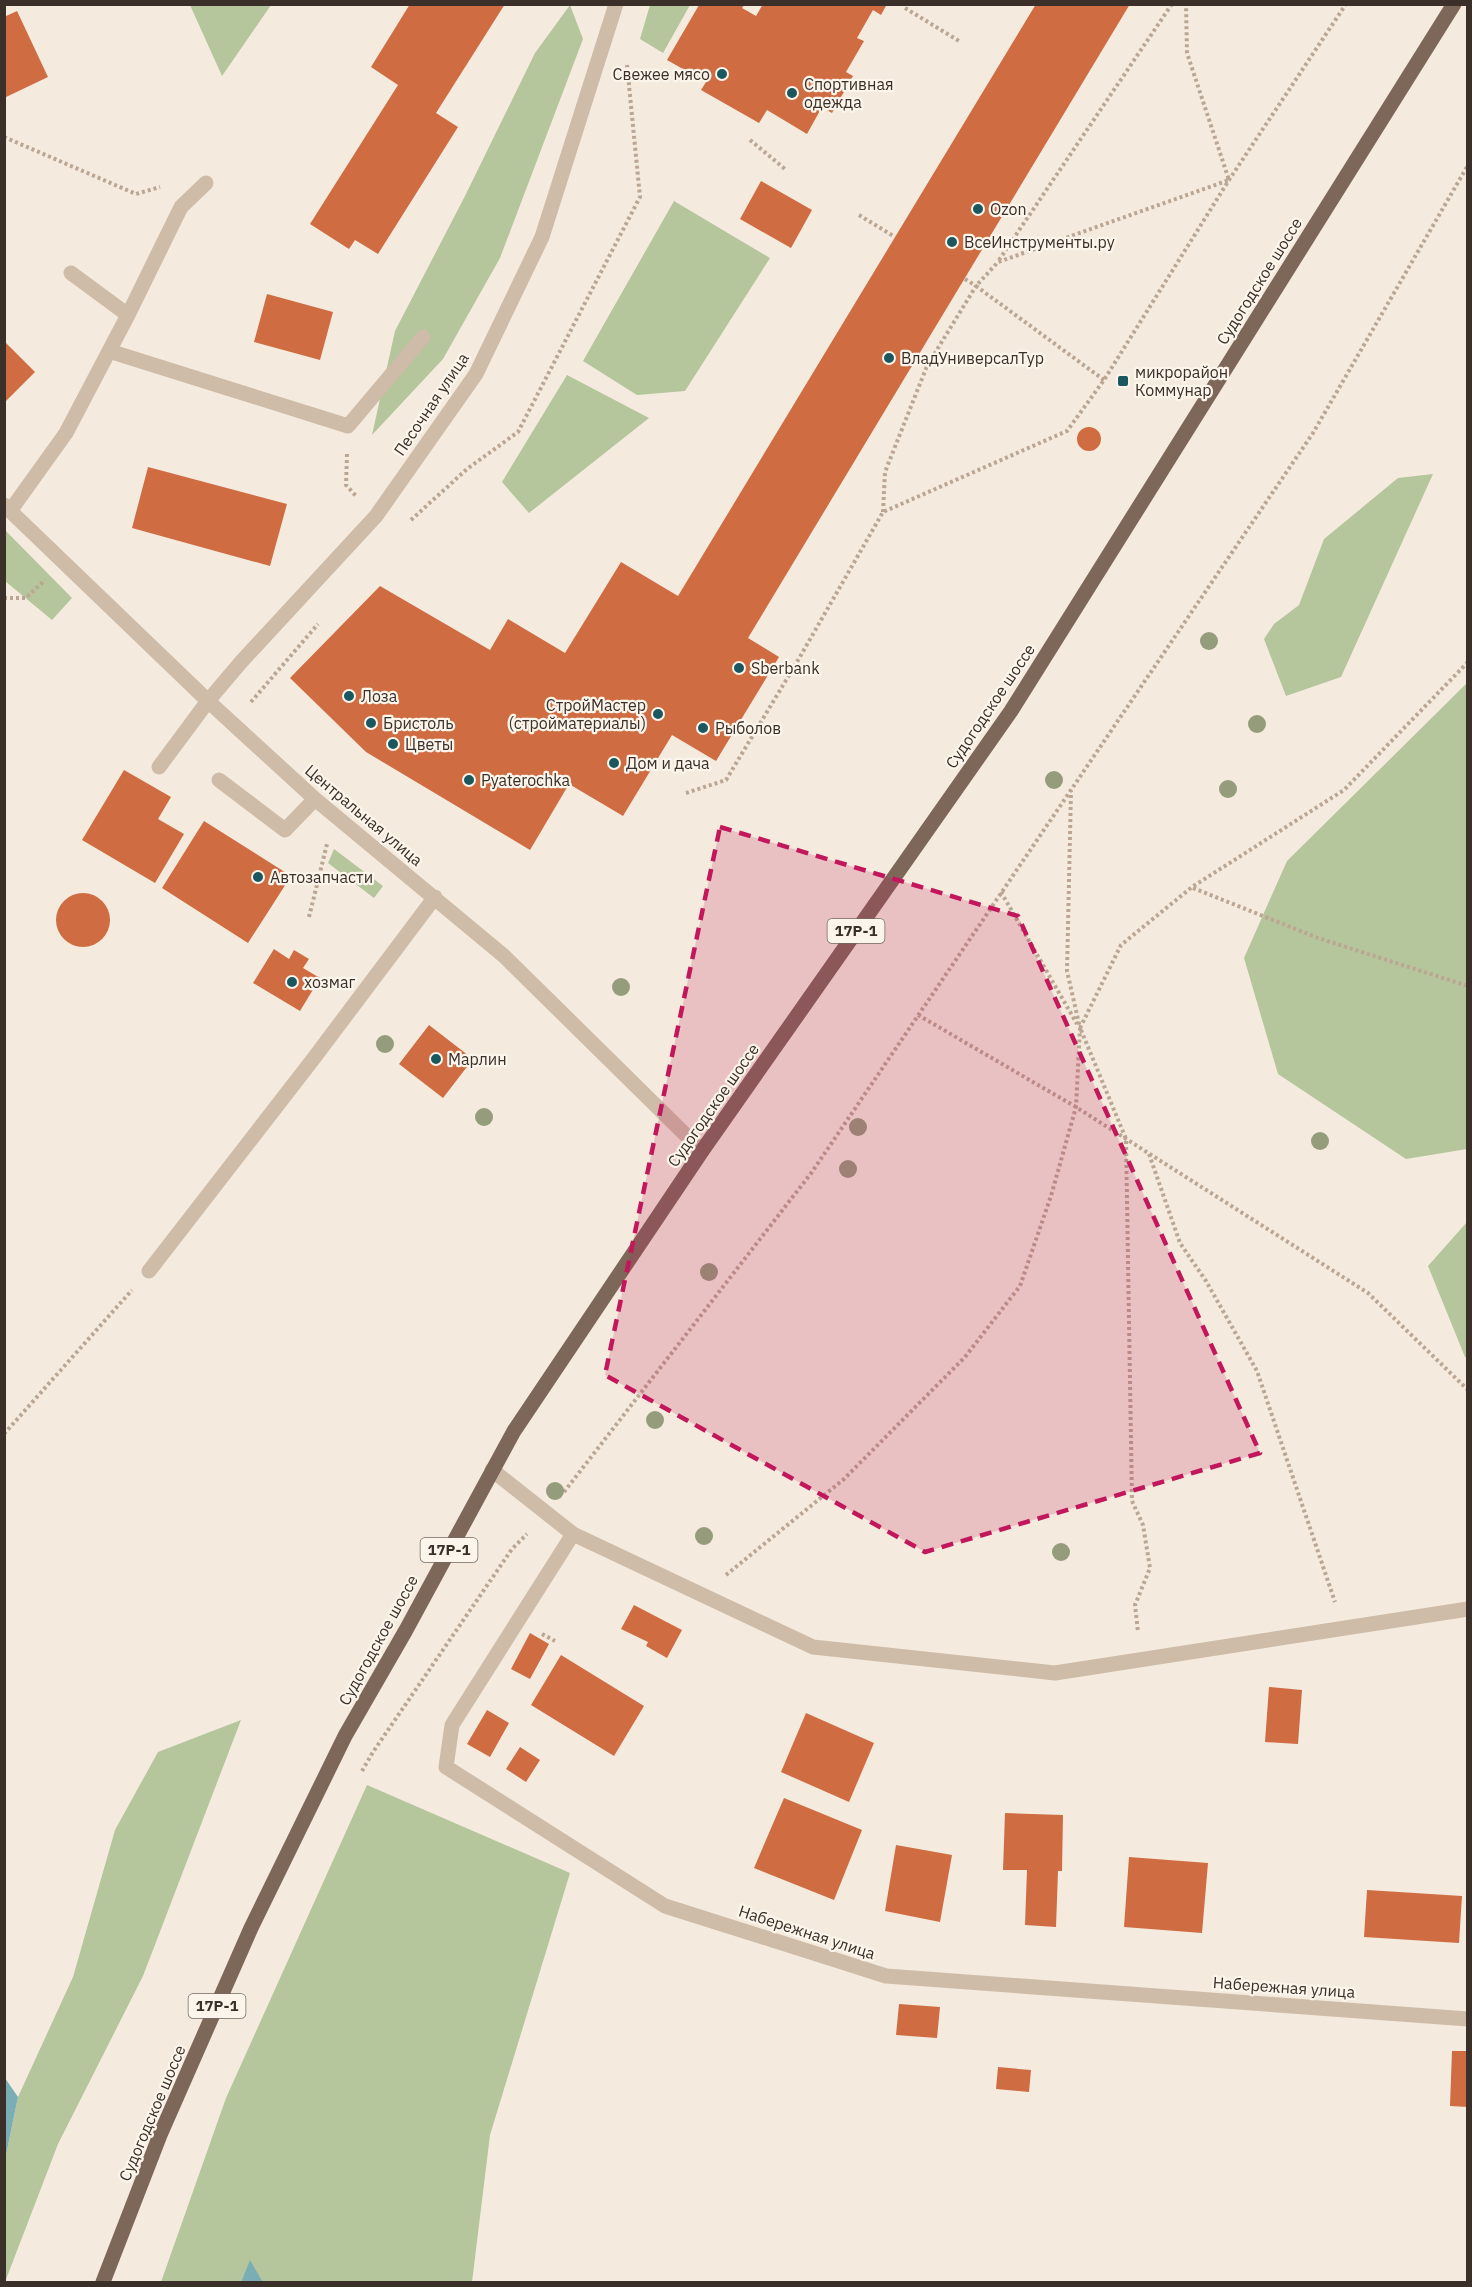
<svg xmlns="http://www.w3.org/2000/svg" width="1472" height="2287" font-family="'IBM Plex Sans',sans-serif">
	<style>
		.green { fill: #b5c59c }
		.water { fill: #7aaeb4 }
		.building { fill: #cf6c42 }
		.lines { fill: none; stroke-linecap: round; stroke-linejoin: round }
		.path { stroke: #baa692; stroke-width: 4; stroke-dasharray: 3 3; stroke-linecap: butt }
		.minor { stroke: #cebca8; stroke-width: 15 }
		.major { stroke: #7d6759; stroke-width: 15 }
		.tree { fill: #949c7c }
		.marked { fill: #c2185b; fill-opacity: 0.2; stroke: #c2185b; stroke-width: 4.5; stroke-dasharray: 12 8; stroke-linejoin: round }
		.poi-dot { fill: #1b575f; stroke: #fbf5eb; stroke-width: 2 }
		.labels { text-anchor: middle; stroke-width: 4.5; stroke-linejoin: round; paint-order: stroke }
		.shield { fill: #fbf5eb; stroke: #746a63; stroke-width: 1.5 }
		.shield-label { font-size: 15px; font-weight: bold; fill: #3a2f29 }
		.poi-label { font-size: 16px; fill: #3a2f29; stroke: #fbf5eb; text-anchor: start }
		.street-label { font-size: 16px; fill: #3a2f29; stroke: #fbf5eb }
	</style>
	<rect width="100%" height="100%" fill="#f4ebde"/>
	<path class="green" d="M190 5H271L222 76Z
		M570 5 583 39 500 258 443 359 372 435 395 331 465 196 535 53Z
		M650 5H690L663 53 640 39Z
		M674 201 770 258 685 391 637 395 583 361Z
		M567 375 649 418 529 513 502 482Z
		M1433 474 1341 677 1286 696 1264 639 1274 624 1299 605 1324 539 1398 478Z
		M5 530 72 598 52 620 5 581Z
		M1467 683V1149L1406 1159 1278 1074 1244 958 1287 861Z
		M334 849 383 886 374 898 328 863Z
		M1467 1222V1358L1465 1357 1428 1266Z
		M241 1720 143 1976 58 2144 5 2282V2160L18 2097 73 1977 115 1830 158 1752Z
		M367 1785 570 1873 490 2135 472 2282H263L250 2261 241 2282H161L226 2098Z"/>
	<path class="water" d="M5 2078 18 2097 5 2160Z
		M250 2260 263 2282H241Z"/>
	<path class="building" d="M410 4H505L436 113 458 127 378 254 355 240 349 249 310 224 398 85 371 67Z
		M763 4H887L881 15 873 10 857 38 864 41 846 72 853 76 832 113 822 107 807 134 767 110 759 123 701 90 706 82 667 60 699 5H744L742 8 756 16Z
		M1036 4H1130L748 638 779 657 716 761 672 735 623 816 569 784 530 850 366 752 290 678 380 586 490 650 508 619 565 653 621 562 678 596Z
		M17 11 48 77 4 98V17Z
		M761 181 812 210 791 248 740 219Z
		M267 294 333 312 320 360 254 342Z
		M4 341 35 372 4 403Z
		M1077 439a12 12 0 1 1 24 0a12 12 0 1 1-24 0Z
		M148 467 287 504 270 566 132 528Z
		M124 770 171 797 158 819 184 834 155 883 82 840Z
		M204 821 291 876 248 943 162 888Z
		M56 920a27 27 0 1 1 54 0a27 27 0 1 1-54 0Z
		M274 949 289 959 294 950 309 959 303 968 320 978 300 1011 253 983Z
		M429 1025 473 1059 443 1098 399 1064Z
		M634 1605 682 1630 667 1658 646 1646 648 1642 621 1629Z
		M530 1633 549 1644 530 1679 511 1669Z
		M561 1655 644 1706 614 1756 531 1705Z
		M1269 1687 1302 1690 1298 1744 1265 1742Z
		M487 1710 509 1723 490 1757 467 1744Z
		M806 1713 874 1743 849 1802 781 1772Z
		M520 1747 540 1760 526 1782 506 1769Z
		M784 1798 862 1830 834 1900 754 1868Z
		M1005 1813 1063 1815 1062 1871H1058L1056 1927 1025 1925 1027 1870H1003Z
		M896 1845 952 1855 940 1922 885 1911Z
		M1129 1857 1208 1863 1202 1933 1124 1927Z
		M1367 1890 1462 1896 1459 1943 1364 1937Z
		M899 2004 940 2007 937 2038 896 2035Z
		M1452 2051H1468V2107L1450 2106Z
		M998 2067 1031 2070 1029 2092 996 2089Z"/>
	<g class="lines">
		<path class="path" d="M905 8 959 41
			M4 137 136 194 160 187
			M750 140 785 169
			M859 215 895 237
			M999 260 1172 4
			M1104 380 976 286 998 262 1229 180 1187 53 1186 4
			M347 454 346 485 356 496
			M883 512 885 472 927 366 976 286 965 279
			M411 520 467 469 518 432 640 197 627 65
			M4 598H26L45 580
			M251 702 318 624
			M686 793 726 780 797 662 883 512 1067 431 1104 380 1229 180 1346 4
			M1193 888 1318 938 1468 986
			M1001 892 1077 1024
			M309 917 327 844
			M918 1015 1076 1107 1368 1293 1468 1390
			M1080 1028 1121 945 1192 887 1344 790 1468 662
			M1081 1030 1126 1139 1132 1501 1143 1525 1150 1568 1135 1605 1138 1632
			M1149 1154 1180 1243 1206 1281 1257 1371 1335 1602
			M4 1434 132 1290
			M564 1492 812 1172 1313 433 1468 165
			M726 1575 844 1479 965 1357 1020 1286 1051 1196 1076 1107 1080 1028 1067 971 1071 791
			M542 1634 555 1641
			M362 1771 373 1752 512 1549 527 1534"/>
		<path class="minor" d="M71 273 128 315
			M109 351 348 426 423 337
			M4 505 208 701 315 799 504 956 702 1151
			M10 511 66 433 128 315 181 207 206 183
			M159 767 208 701 241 662 376 516 476 374 542 237 616 4
			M219 780 285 830 315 799
			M149 1271 314 1058 435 897
			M492 1470 573 1534 813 1647 1055 1673 1468 1609
			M573 1534 452 1725 446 1767 665 1906 886 1976 1468 2019"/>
		<path class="major" d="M103 2282 160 2135 251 1928 345 1736 406 1630 514 1431 702 1151 1011 711 1454 4"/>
	</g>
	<g class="tree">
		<circle cx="1209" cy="641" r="9"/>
		<circle cx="1257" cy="724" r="9"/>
		<circle cx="1054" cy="780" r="9"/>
		<circle cx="1228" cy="789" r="9"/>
		<circle cx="621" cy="987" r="9"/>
		<circle cx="385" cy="1044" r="9"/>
		<circle cx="484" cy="1117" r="9"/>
		<circle cx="858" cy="1127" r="9"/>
		<circle cx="1320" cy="1141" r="9"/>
		<circle cx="848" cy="1169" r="9"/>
		<circle cx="709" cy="1272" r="9"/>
		<circle cx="655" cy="1420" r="9"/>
		<circle cx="555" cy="1491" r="9"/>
		<circle cx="704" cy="1536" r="9"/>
		<circle cx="1061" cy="1552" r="9"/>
	</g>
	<path class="marked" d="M720 827 1018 916 1260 1453 925 1552 605 1375Z"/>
	<g class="poi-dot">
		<circle cx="722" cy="74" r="6"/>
		<circle cx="792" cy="93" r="6"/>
		<circle cx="978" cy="209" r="6"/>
		<circle cx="952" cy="242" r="6"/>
		<circle cx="889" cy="358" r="6"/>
		<rect x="1117" y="375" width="12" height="12" rx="3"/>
		<circle cx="739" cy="668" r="6"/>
		<circle cx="349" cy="696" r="6"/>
		<circle cx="658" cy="714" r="6"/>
		<circle cx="371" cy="723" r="6"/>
		<circle cx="703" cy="728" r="6"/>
		<circle cx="393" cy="744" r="6"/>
		<circle cx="614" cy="763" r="6"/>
		<circle cx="469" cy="780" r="6"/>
		<circle cx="258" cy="877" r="6"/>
		<circle cx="292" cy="982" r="6"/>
		<circle cx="436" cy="1059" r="6"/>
	</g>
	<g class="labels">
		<g class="shield">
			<rect x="827.5" y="919" width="57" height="24" rx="4.5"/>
			<rect x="420.5" y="1538" width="57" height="24" rx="4.5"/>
			<rect x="188.5" y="1994" width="57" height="24" rx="4.5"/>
		</g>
		<g class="shield-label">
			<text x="856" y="936">17Р-1</text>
			<text x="449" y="1555">17Р-1</text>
			<text x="217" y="2011">17Р-1</text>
		</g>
		<g class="poi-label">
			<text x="710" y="80" text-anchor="end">Свежее мясо</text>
			<text x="804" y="90">Спортивная<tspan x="804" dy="18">одежда</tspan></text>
			<text x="990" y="215">Ozon</text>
			<text x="964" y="248">ВсеИнструменты.ру</text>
			<text x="901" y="364">ВладУниверсалТур</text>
			<text x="1135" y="378">микрорайон<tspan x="1135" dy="18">Коммунар</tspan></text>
			<text x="751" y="674">Sberbank</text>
			<text x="361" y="702">Лоза</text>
			<text x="646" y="711" text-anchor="end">СтройМастер<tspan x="646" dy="18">(стройматериалы)</tspan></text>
			<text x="383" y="729">Бристоль</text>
			<text x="715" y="734">Рыболов</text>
			<text x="405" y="750">Цветы</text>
			<text x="626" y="769">Дом и дача</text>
			<text x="481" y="786">Pyaterochka</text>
			<text x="270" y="883">Автозапчасти</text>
			<text x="304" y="988">хозмаг</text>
			<text x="448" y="1065">Марлин</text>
		</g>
		<g class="street-label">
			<text transform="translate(1259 281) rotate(-58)" y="6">Судогодское шоссе</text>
			<text transform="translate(431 404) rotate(-56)" y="6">Песочная улица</text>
			<text transform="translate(990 706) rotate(-56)" y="6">Судогодское шоссе</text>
			<text transform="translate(364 815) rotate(40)" y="6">Центральная улица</text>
			<text transform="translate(713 1105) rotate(-55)" y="6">Судогодское шоссе</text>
			<text transform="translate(378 1640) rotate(-61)" y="6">Судогодское шоссе</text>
			<text transform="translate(807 1932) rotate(18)" y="6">Набережная улица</text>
			<text transform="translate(1284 1987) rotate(4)" y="6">Набережная улица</text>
			<text transform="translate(152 2113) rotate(-67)" y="6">Судогодское шоссе</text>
		</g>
	</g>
	<rect width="1472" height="2287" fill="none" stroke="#3a2f29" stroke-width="12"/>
</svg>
